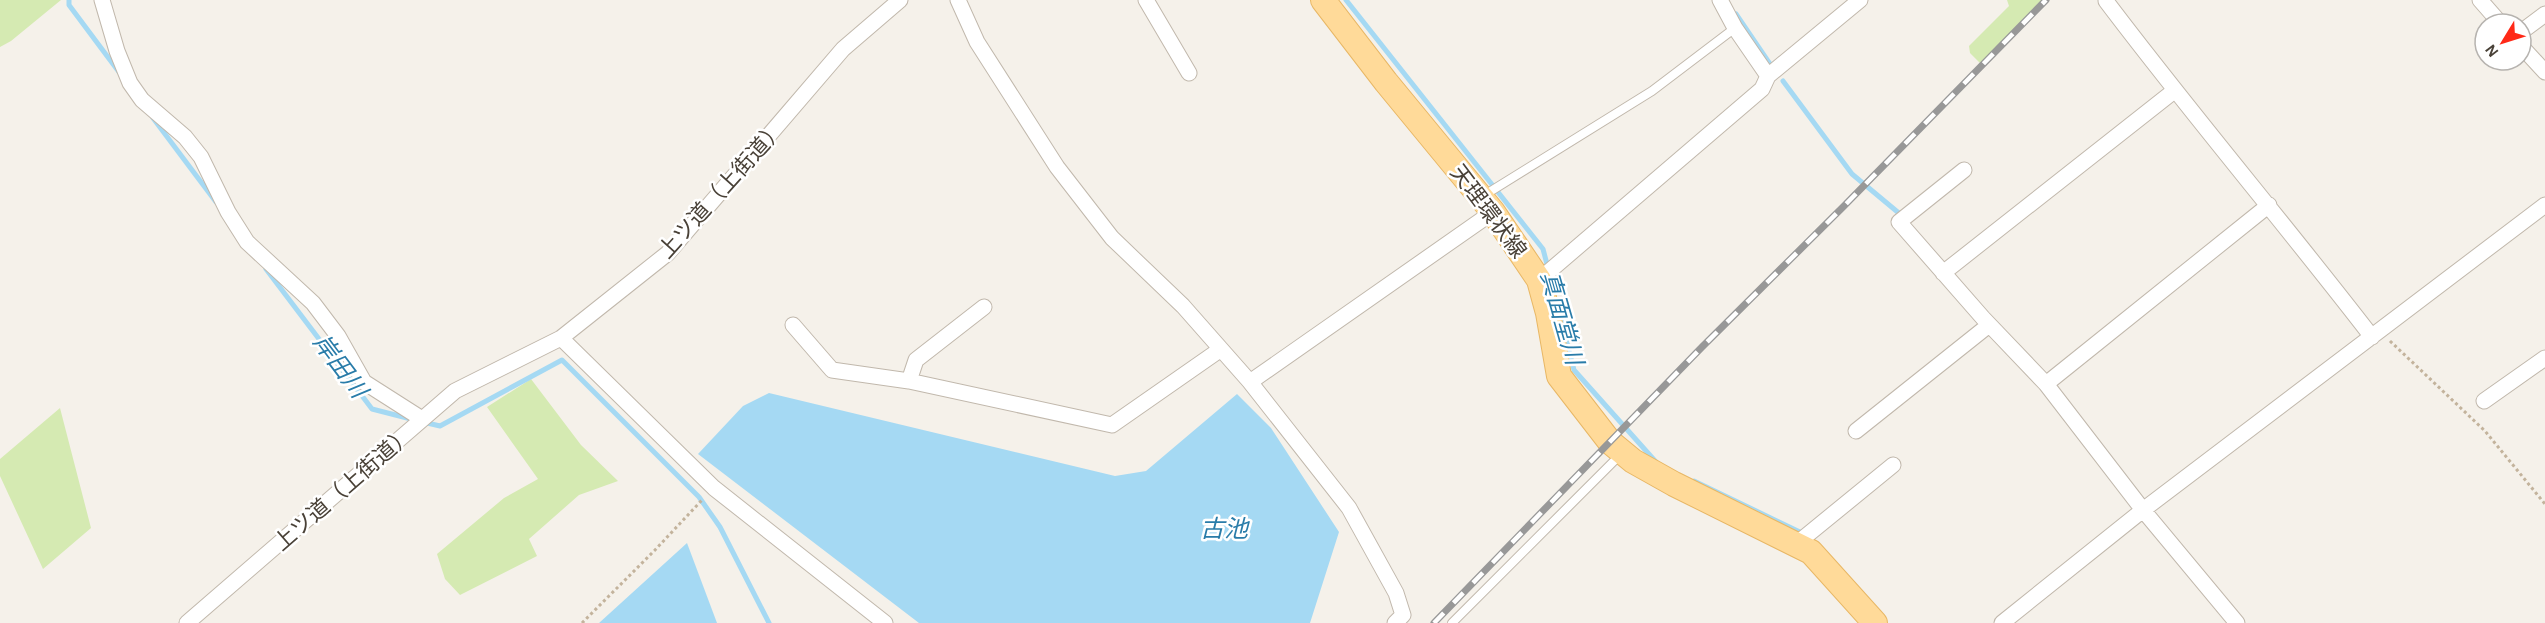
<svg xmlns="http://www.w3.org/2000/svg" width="2545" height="623" font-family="'Alegreya Sans','Noto Sans JP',sans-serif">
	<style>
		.green { fill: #d5eab2 }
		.water { fill: #a5d9f3 }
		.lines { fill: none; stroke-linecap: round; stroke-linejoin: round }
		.stream { stroke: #a5d9f3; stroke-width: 5 }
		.service-casing { stroke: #c1b8ac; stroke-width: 10 }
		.minor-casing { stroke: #c1b8ac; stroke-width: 17 }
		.primary-casing { stroke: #e8b765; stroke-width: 26 }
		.path { stroke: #c3b39c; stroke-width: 3; stroke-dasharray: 3 3; stroke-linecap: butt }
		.service { stroke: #fff; stroke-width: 8 }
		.minor { stroke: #fff; stroke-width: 15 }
		.primary { stroke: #ffda99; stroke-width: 24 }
		.rail-casing { stroke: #989898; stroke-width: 7 }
		.rail { stroke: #fff; stroke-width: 4.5; stroke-dasharray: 14; stroke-linecap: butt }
		.labels { text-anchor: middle; stroke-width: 5; stroke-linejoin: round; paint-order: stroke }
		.street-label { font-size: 22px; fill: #494137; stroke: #fff }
		.water-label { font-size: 24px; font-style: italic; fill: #297ca9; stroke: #fff }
	</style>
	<rect width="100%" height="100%" fill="#f5f1ea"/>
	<path class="green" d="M0 0H61L11 41 0 47Z
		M2007 0H2043L1981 64 1970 53 1969 46 2009 6Z
		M531 379 581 445 618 481 579 495 529 539 537 556 460 595 445 579 437 554 504 498 538 479 487 407Z
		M60 408 91 528 43 569 0 476V459Z"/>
	<path class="water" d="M769 393 1115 476 1146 471 1237 394 1271 428 1339 532 1310 623H919L698 454 743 406Z
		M687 543 717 623H599Z"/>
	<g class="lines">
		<path class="stream" d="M69 0V5L119 72
			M1346 0 1543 249 1548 268
			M1736 14 1772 67
			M1783 81 1852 174 1900 214
			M153 118 216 202
			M266 269 372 409 411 419
			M1560 315 1574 370 1656 462
			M423 422 440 426 562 360 699 497 720 527 769 623
			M1694 481 1804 534"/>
		<g class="service-casing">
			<path id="service" d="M1483 196 1652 91 1735 28
				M1452 623 1621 454"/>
		</g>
		<g class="minor-casing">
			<path id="minor" d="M102 0 117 51 130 83 142 100 185 137 201 157 228 212 247 242 313 303 338 336 364 382 422 419
				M958 0 977 42 1057 167 1112 238 1183 306 1250 382 1349 508 1396 593 1403 615 1395 623
				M1146 0 1189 73
				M1720 0 1735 28 1768 76
				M2107 0 2106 1C2192 115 2285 224 2372 337
				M2480 0 2501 24
				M2521 32 2545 14
				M2521 46 2545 72
				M1964 170 1899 222 1983 318 2046 384 2143 510 2237 623
				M1943 273 2174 91
				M1539 280 1762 89 1768 76 1860 0
				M793 325 832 370 909 381 1112 425 1221 349
				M561 338 714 488 885 623
				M909 381 916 360 984 307
				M1250 382 1493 212
				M2046 384 2269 205
				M2484 401 2545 358
				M1856 431 1989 325
				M1795 545 1893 465
				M187 623 455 391 561 338 668 253 843 49 900 0
				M2002 623 2143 510 2545 205"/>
		</g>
		<g class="primary-casing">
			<path id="primary" d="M1323 0 1386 82 1493 212 1539 280 1548 313 1559 376 1610 442 1633 461 1674 484 1811 552 1875 623"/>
		</g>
		<path class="path" d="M2390 341 2485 431 2545 504
			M582 623 655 550 702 500"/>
		<use href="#service" class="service"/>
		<use href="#minor" class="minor"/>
		<use href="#primary" class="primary"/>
		<g class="rail-casing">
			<path id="rail" d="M1434 623 1702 347 1844 206 2046 0"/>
		</g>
		<use href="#rail" class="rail"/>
	</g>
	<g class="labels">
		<g class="street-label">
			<text transform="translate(721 189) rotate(-48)" y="8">上ツ道（上街道）</text>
			<text transform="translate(1489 211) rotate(53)" y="8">天理環状線</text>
			<text transform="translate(343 488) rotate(-41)" y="8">上ツ道（上街道）</text>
		</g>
		<g class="water-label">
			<text transform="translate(1562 318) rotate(74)" y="8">真面堂川</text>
			<text transform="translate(340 366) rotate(53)" y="8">岸田川</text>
			<text x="1224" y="537">古池</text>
		</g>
	</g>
	<g transform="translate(2503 42) rotate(232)"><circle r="28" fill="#ffffff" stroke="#b6b3af" stroke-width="1.5"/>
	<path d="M0-4.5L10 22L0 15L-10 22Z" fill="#ff2917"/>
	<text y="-9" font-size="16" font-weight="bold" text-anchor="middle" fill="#494137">N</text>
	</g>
</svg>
